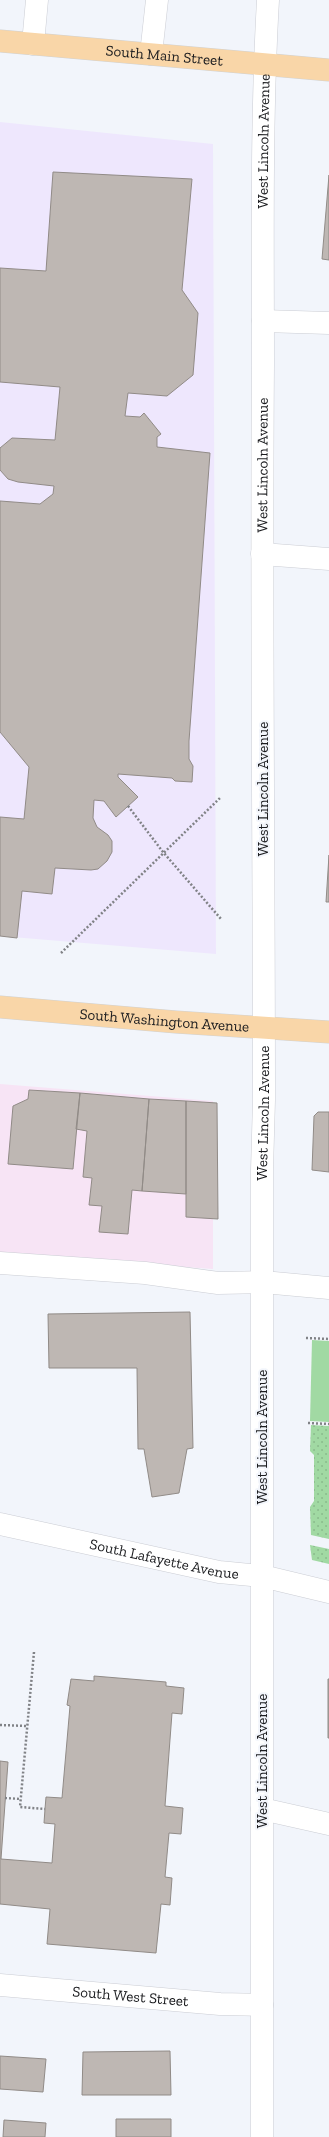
<svg xmlns="http://www.w3.org/2000/svg" width="329" height="2137" font-family="'Zilla Slab',serif">
	<style>
		.commercial { fill: #f7e4f5 }
		.education { fill: #eee7fd }
		.grass { fill: url(#grass-dots) }
		.garden { fill: #a1d9a3 }
		.building { fill: #beb7b3; stroke: #918b87 }
		.lines { fill: none; stroke-linecap: round; stroke-linejoin: round }
		.minor-casing { stroke: #cbcdd4; stroke-width: 23 }
		.major-casing { stroke: #d1d2d2; stroke-width: 23 }
		.path { stroke: #808286; stroke-width: 2.5; stroke-dasharray: 2 2; stroke-linecap: butt }
		.minor { stroke: #fff; stroke-width: 22 }
		.major { stroke: #f9d6a8; stroke-width: 22 }
		.labels { text-anchor: middle; stroke-width: 4; stroke-linejoin: round; paint-order: stroke }
		.street-label { font-size: 15px; fill: #1b1c1f; stroke: #f2f5fb }
	</style>
	<defs>
		<pattern id="grass-dots" width="8" height="8" patternUnits="userSpaceOnUse"><rect width="8" height="8" fill="#a1d9a3"/><path d="M2 2h.1M6 6h.1" fill="none" stroke="#8aba8c" stroke-width="1.8" stroke-linecap="round"/></pattern>
	</defs>
	<rect width="100%" height="100%" fill="#f2f5fb"/>
	<path class="commercial" d="M0 1084 213 1101V1269L0 1254Z"/>
	<path class="education" d="M0 122 213 144 216 954 0 936Z"/>
	<path class="grass" d="M311 1425 329 1426V1539L311 1535 310 1507 314 1501V1455L310 1451Z
		M310 1545 329 1549V1564L312 1560Z"/>
	<path class="garden" d="M312 1340 329 1341V1422L310 1421Z"/>
	<path class="building" d="M53 172 192 179 182 290 198 313 193 375 167 396 128 393 125 416 140 417 144 413 161 434 157 437V447L210 453 189 741V759L193 766 192 782 175 781 172 778 118 774V777L138 797 116 817 104 801 94 800 93 818 97 827 108 835 112 841V852L107 861 98 869 91 870 55 868 52 894 22 891 17 938 0 936V817L24 819 29 767 0 732V501L40 504 53 494 54 486 18 482 8 479 0 470V448L12 438 55 440 60 387 0 382V268L46 271Z
		M329 175V260L322 259Z
		M329 855V902H326Z
		M29 1090 80 1093 73 1169 8 1164 13 1106 28 1099Z
		M80 1093 149 1099 142 1191 132 1190 128 1234 99 1232 102 1206 89 1205 92 1178 83 1177 87 1131 76 1129Z
		M149 1099 186 1101V1194L142 1191Z
		M186 1101 217 1103 218 1219 186 1217Z
		M318 1112H329V1172L312 1170 314 1116Z
		M190 1312 193 1448 187 1449 179 1493 152 1497 144 1449H138L137 1368H49L48 1314Z
		M94 1676 166 1682V1686L184 1688 182 1714 172 1713 165 1806 183 1808 181 1834 169 1833 165 1877 172 1878 170 1905 161 1904 156 1953 47 1944 50 1909 0 1904V1761L8 1762 1 1859 52 1863 55 1824 44 1823 45 1809 46 1797 62 1798 70 1706 67 1705 71 1679 94 1681Z
		M328 1679H329V1738H328Z
		M170 2051 171 2095H82L83 2052Z
		M0 2056 46 2059 43 2092 0 2089Z
		M116 2119H171V2137H116Z
		M4 2120 46 2123 45 2137H3Z"/>
	<g class="lines">
		<g class="minor-casing">
			<g id="minor">
				<path d="M33 44 37 0"/>
				<path d="M151 54 157 0"/>
				<path d="M263 321 329 323"/>
				<path d="M262 554 329 559"/>
				<path d="M0 1263 145 1273 218 1283 263 1282 329 1288"/>
				<path id="s1" d="M0 1524 219 1572 262 1576 329 1592"/>
				<path d="M262 1809 329 1824"/>
				<path id="s2" d="M0 1985 220 2004 262 2005"/>
				<path id="s3" d="M262 2137V1170L264 1100C264 855 261 610 263 365 263 243 261 121 268 0"/>
			</g>
		</g>
		<g class="major-casing">
			<g id="major">
				<path id="s4" d="M0 41 329 70"/>
				<path id="s5" d="M0 1007 176 1022 329 1032"/>
			</g>
		</g>
		<path class="path" d="M128 806 163 852 221 919
			M61 953 220 798
			M306 1338 329 1339
			M308 1423 329 1424
			M34 1652 20 1807 45 1809
			M0 1725 27 1726
			M5 1798 21 1799"/>
		<use href="#minor" class="minor"/>
		<use href="#major" class="major"/>
	</g>
	<g class="labels">
		<g class="street-label">
			<text dy="5" stroke="none"><textPath href="#s4" startOffset="165">South Main Street</textPath></text>
			<text dy="5" stroke="none"><textPath href="#s3" startOffset="1996">West Lincoln Avenue</textPath></text>
			<text dy="5" stroke="none"><textPath href="#s3" startOffset="1672">West Lincoln Avenue</textPath></text>
			<text transform="translate(263 789) rotate(-90)" y="5">West Lincoln Avenue</text>
			<text dy="5" stroke="none"><textPath href="#s5" startOffset="165">South Washington Avenue</textPath></text>
			<text dy="5" stroke="none"><textPath href="#s3" startOffset="1024">West Lincoln Avenue</textPath></text>
			<text transform="translate(262 1437) rotate(-90)" y="5">West Lincoln Avenue</text>
			<text dy="5" stroke="none"><textPath href="#s1" startOffset="168">South Lafayette Avenue</textPath></text>
			<text transform="translate(262 1761) rotate(-90)" y="5">West Lincoln Avenue</text>
			<text dy="5" stroke="none"><textPath href="#s2" startOffset="131">South West Street</textPath></text>
		</g>
	</g>
</svg>
